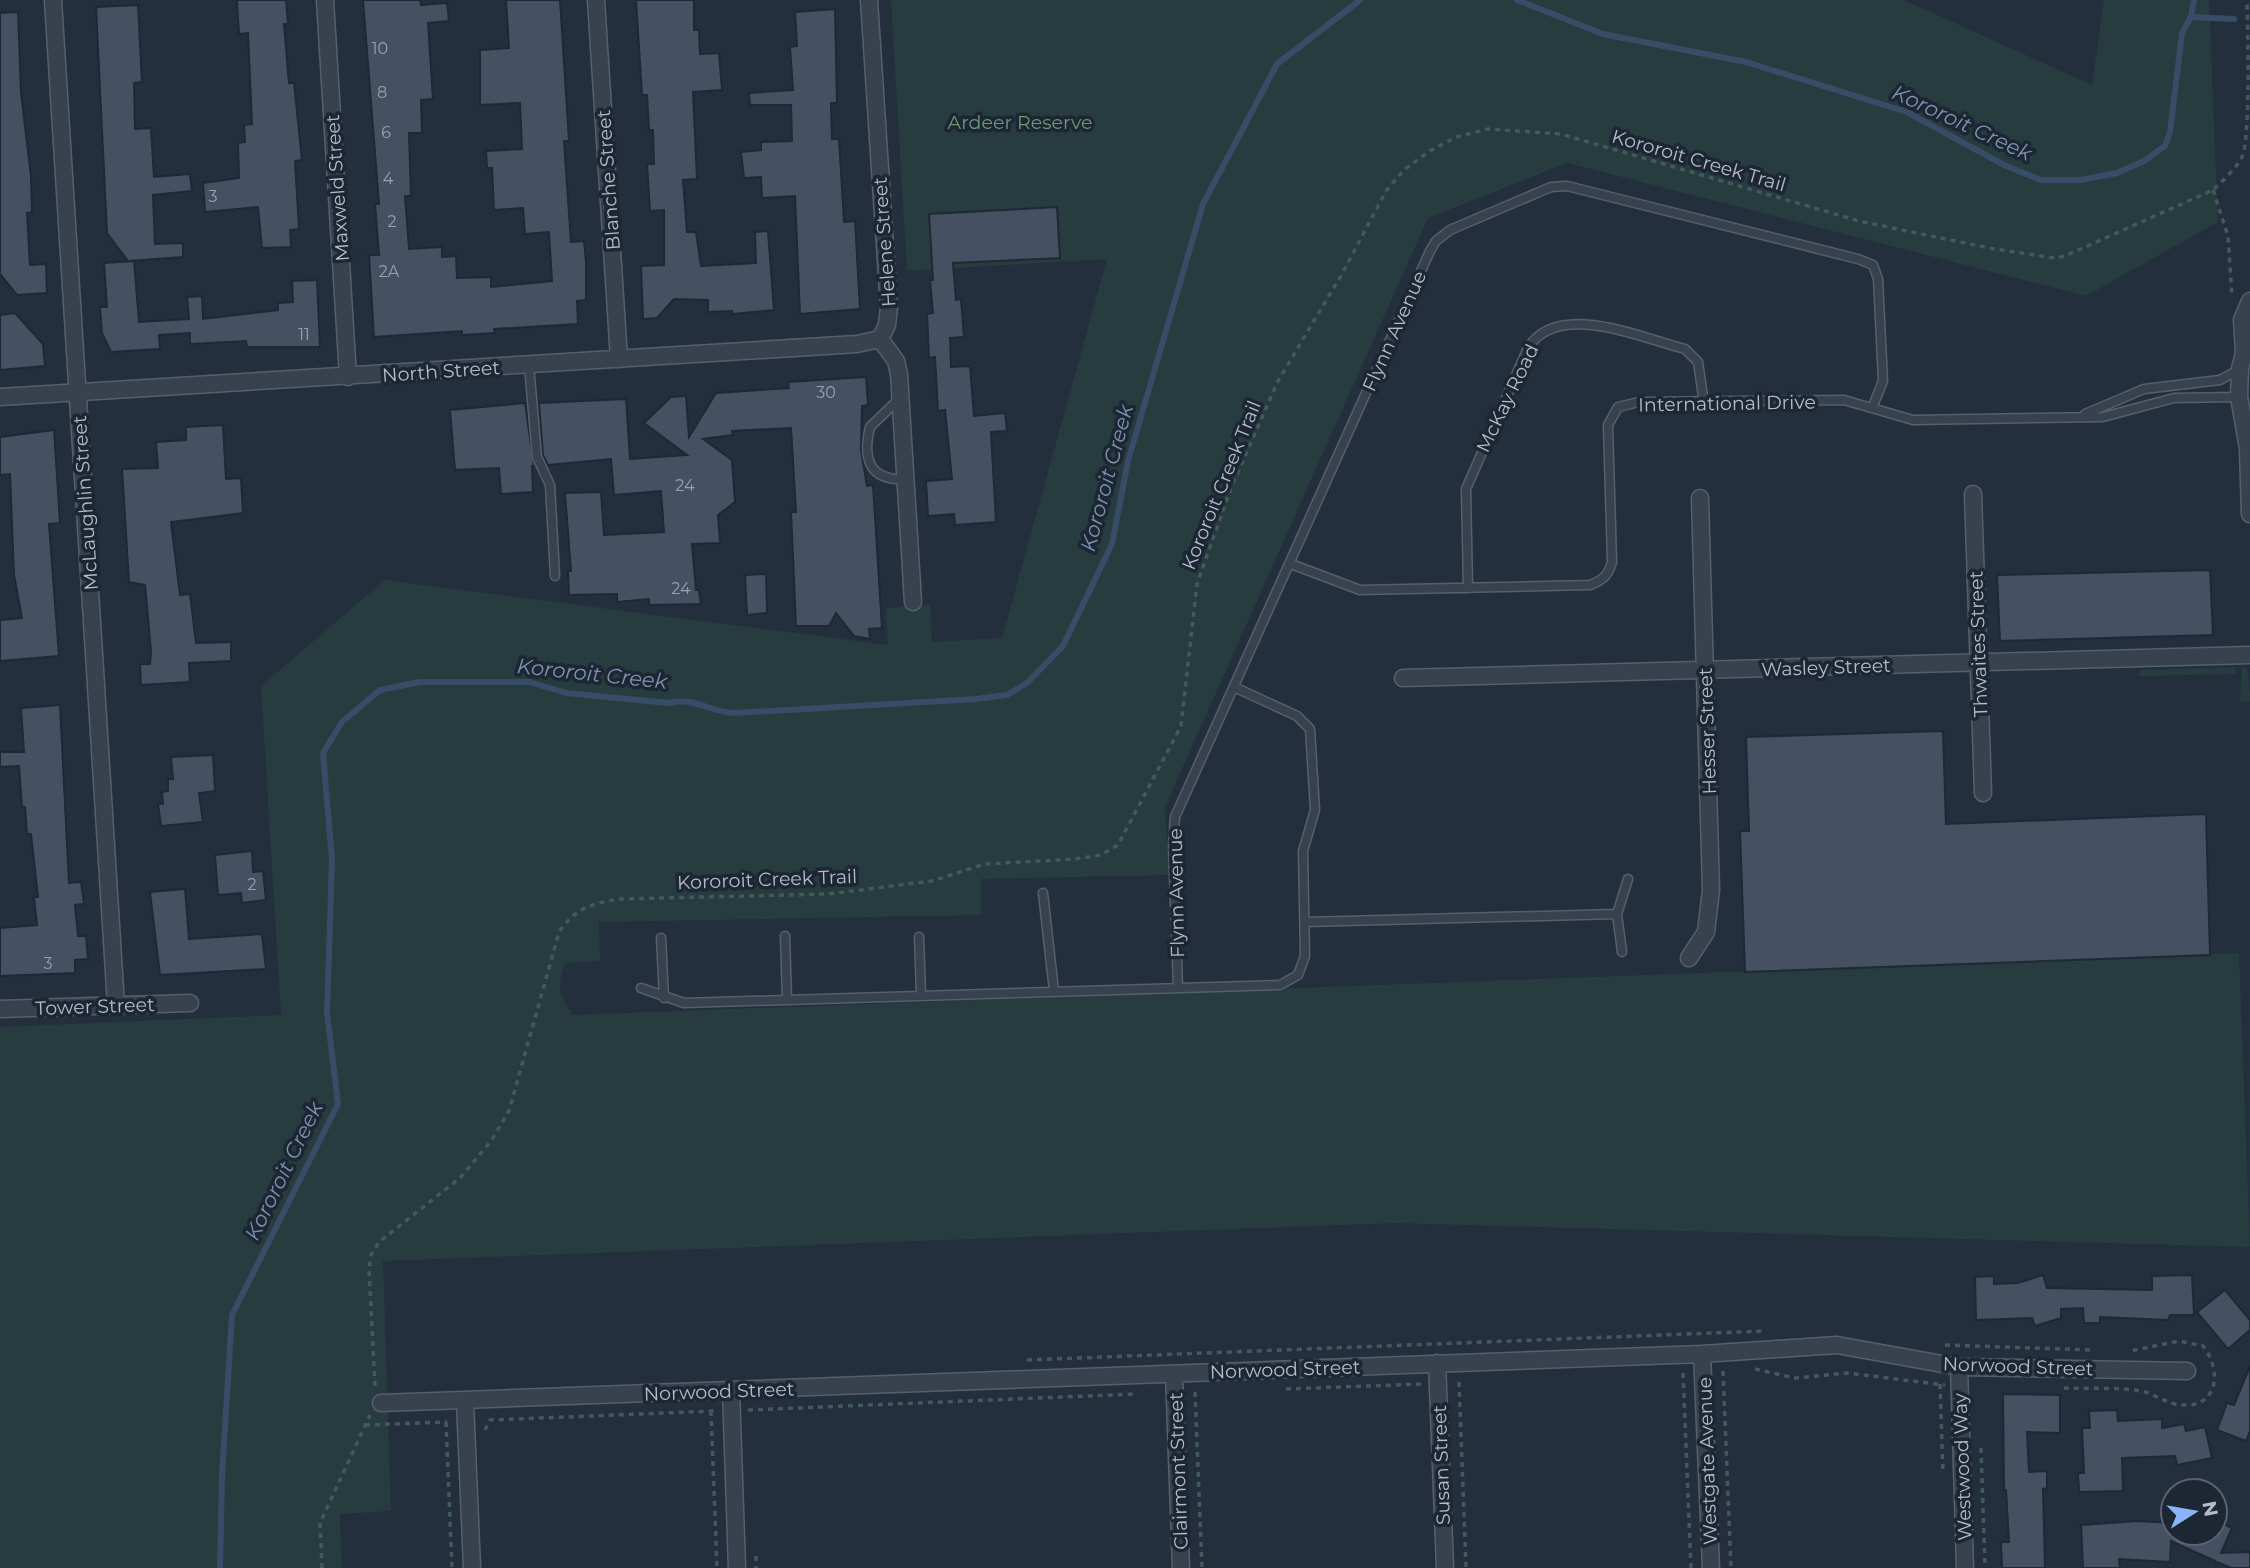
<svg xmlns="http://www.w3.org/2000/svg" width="2250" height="1568" font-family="Montserrat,sans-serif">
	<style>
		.green { fill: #263c3f }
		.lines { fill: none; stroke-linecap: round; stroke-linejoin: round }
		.stream { stroke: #394c67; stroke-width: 6 }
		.building { fill: #455162; stroke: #1f2835; stroke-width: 2 }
		.lane-casing { stroke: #565f6c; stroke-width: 11 }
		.street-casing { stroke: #565f6c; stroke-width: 19 }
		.path { stroke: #44595c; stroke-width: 3.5; stroke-dasharray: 5 5; stroke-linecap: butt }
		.lane { stroke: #38414e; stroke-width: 8 }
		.street { stroke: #38414e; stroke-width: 16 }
		.labels { text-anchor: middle; stroke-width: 7; stroke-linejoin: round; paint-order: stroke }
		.number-label { font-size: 16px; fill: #98a1af }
		.park-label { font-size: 19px; fill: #6b9a76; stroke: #1d2633 }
		.street-label { font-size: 19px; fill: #b4bcc9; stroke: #1d2633 }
		.water-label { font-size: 21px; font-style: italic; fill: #7c92b1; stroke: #1d2633 }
	</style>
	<rect width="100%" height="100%" fill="#242f3e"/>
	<path class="green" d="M891 0H1904L2092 85 2104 0H2209L2218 222 2086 296 1567 163 1428 218 1165 807 1169 875 981 879V915L599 922 600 961 565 963C557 989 558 993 572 1015L2239 953 2250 1247 1395 1223 383 1261 391 1511 340 1514 342 1568H0V1027L281 1015 261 686 385 580 888 645 886 608 930 605 932 642 1002 638 1107 259 907 271Z
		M2235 667 2236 674 2139 676 2141 670Z
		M2242 667 2247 668 2248 672 2250 701 2240 702Z"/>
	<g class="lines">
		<path class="stream" d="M1517 0 1603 34 1746 62 1907 112 2004 165 2041 180H2080L2117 173 2144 161 2165 146 2170 132 2182 33 2191 17 2194 0
			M2191 17 2234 19
			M220 1568 222 1475 232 1315 338 1104 327 1013 332 860 323 753 342 722 380 690 420 682H530L566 693 669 703C693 696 709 712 734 713L976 699 1007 695 1027 683 1063 646 1112 544 1128 461 1203 204 1277 64 1360 0"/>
	</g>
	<path class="building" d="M237 0H286L288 24H284L289 83H294L302 160 295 161 299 229 290 230 291 247 262 248 258 207 205 212 203 183 239 178 238 143 245 142 244 125 252 124 248 33 239 34Z
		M363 0H420L421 5 447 3 449 21 428 23 433 99 421 100 422 133H409L411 196H405L409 249 442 247V257L456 256 457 278 491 277V287L552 281 549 232 525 234 523 208 494 210 492 168H487L486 151 522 149 520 103 480 105V50L509 48 506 0H560L569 141H564L571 242 584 241 586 262V300L577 301 578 324 494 329 495 333 462 335V331L374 337 369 255H379L375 204H379Z
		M636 0H694V30H699L700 54 719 53 722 90 693 92 697 179 683 180 687 232H696L701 266 756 263 755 232 768 231 774 310 732 314V311L708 312V300L674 299 657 318 643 319 641 266 664 265V210L650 211 647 164H654L653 130H649L647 95H642Z
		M138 5 142 82 134 83 135 129 151 128 154 177 190 174 192 191 153 195 155 244 183 243V257L128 261 107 233 96 7Z
		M835 9 837 103H831L832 139H839L844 222 855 221 860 309 800 314 795 196 762 198 761 177 744 178 741 152 761 150V142L792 141 791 105H750L749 93 793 90 790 47 797 46 795 12Z
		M18 12 21 93 31 176 32 212 27 213 30 265 46 264 47 293 17 295 0 274V13Z
		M1057 207 1060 258 953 263 956 300 961 299 964 337 950 338 951 367 970 366 974 416 1005 413 1007 431 991 432 996 522 955 525 954 514 928 516 926 481 952 479 945 410 938 411 935 357 929 358 927 314 933 313 930 280H933L929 214Z
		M134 261 139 322 189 319 187 297 202 296 203 319 278 310V303L293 302 292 281 317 280 320 347H247L246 341 190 344V333L159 335 160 349 111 352 102 333 100 307H107L104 263Z
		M15 313 43 344 45 366 0 370V315Z
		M866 377 868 405 862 406 861 450 867 486 873 485 882 628 869 629 870 639 854 636 836 613 829 626H796L791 512H796L791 428 732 431 733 435 703 439 732 460 735 502 718 515 720 543 692 544 696 590H699L701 604 649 605V599L617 602V594L569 595 568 571H571L565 493 601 492 604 535 664 532 661 491 614 495 611 459 548 465 543 455 539 403 626 399 630 459 687 455 644 423 671 397 686 396 689 437 716 393 789 388 788 382Z
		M525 403 534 466H532L533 492 501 494 499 468 455 470 450 410Z
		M223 425 226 479 241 478 243 513 171 522 180 595 190 594 196 643 231 642V661L189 663 190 682 141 685 140 664H150L151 651 145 585 129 582 122 469 158 468 156 442 186 440V427Z
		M54 430 60 523 49 524 59 656 0 661V620L22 618 14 575 10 474 0 475V437Z
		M2210 570 2213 635 2000 641 1997 575Z
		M766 574 767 613 747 615 745 575Z
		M60 705 69 883 81 882 84 904 75 905 78 936H86L88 959 75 960V973L0 976V928L37 925 34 897H38L31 834H27L25 807H22L19 766 0 767V752H24L21 708Z
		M1943 731 1946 824 2206 814 2210 955 1745 972 1740 831H1749L1746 737Z
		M213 755 215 791 199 793 203 822 161 826 158 804H163L162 792 168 791V779H173L171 757Z
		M252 851 253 872 263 871 266 900 242 903 241 893 218 895 215 855Z
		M185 889 189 939 262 934 266 969 160 975 150 892Z
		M2043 1275 2047 1288 2152 1290V1276L2192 1275 2194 1315H2170L2168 1320 2100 1317V1323H2084L2083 1308 2061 1309V1318L2035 1326 2032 1318 1976 1320 1975 1277 1994 1276V1284L2018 1283Z
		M2225 1290 2250 1320V1330L2228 1349 2197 1312Z
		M2250 1366V1431L2246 1441 2217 1430 2227 1403 2234 1405Z
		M2003 1394 2060 1395V1433L2027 1432 2029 1472 2047 1471V1488L2043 1489 2045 1568H2002L2001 1542H2009L2006 1490H2004Z
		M2117 1410 2118 1421 2162 1419V1428L2184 1424 2186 1431 2205 1427 2212 1458 2177 1465 2175 1456 2122 1458 2123 1491 2079 1492 2078 1473H2084L2082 1428H2090L2089 1411Z
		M2215 1520 2232 1528 2221 1553 2250 1552V1568H2231L2217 1562 2215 1566V1561L2171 1541 2170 1562 2119 1559 2120 1568H2083L2081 1525 2138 1521 2172 1523V1533H2215Z"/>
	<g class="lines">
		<g class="lane-casing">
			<path id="lane" d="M529 365 537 457 550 485 555 576
				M901 397 870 427C862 460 870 481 906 479
				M2085 414 2144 389 2220 380 2240 369
				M1291 564 1360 590 1590 585C1603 580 1608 576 1612 562L1608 425 1618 407 1639 402 1844 400 1913 420 2103 417 2174 398 2239 397
				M1468 588 1466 489 1528 348C1558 300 1641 338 1685 349L1698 362 1704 403
				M1043 893 1054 991
				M1305 922 1617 914
				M785 936 787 1000
				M919 937 921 995
				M661 938 664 998
				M1622 952 1617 914 1628 879
				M641 988 684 1003 1280 985 1298 975 1305 956 1303 851 1315 810 1310 729 1297 716 1234 687
				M1178 988 1173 845 1175 817 1430 251 1436 241 1450 230 1551 187 1567 186 1858 259 1873 265 1878 279 1883 381 1873 406"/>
		</g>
		<g class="street-casing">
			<path id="street" d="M53 0 116 1005
				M325 0 348 377
				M596 0 619 359
				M869 0 889 307 887 325 880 339 896 361 899 374 913 602
				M2250 301 2242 320 2244 353 2240 369 2239 397 2248 448 2250 514
				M0 397 857 344 880 339
				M1973 494 1983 793
				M1403 678 2250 655
				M1689 958 1706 932 1711 890 1700 498
				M0 1009 190 1003
				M1702 1354 1711 1568
				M1437 1363 1445 1568
				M1959 1367 1965 1568
				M1174 1374 1181 1568
				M731 1390 737 1568
				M465 1401 472 1568
				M381 1403 1702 1354 1837 1345 1959 1367 2187 1371"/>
		</g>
		<path class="path" d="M2213 190 2228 236 2232 297
			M1945 1345 2091 1350
			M1027 1360 1764 1331
			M1755 1369 1795 1378 1847 1373 1945 1385
			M1723 1371 1731 1568
			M1683 1373 1691 1568
			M1459 1382 1466 1568
			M1940 1384 1943 1473
			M375 1386 369 1270 371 1255 379 1242 460 1178 491 1141 509 1111 559 932C576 908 590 904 619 899L828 894 932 881 985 864 1075 859 1101 855 1118 845 1181 726 1197 584 1231 488 1278 381 1342 274 1386 191 1404 170 1428 152 1456 137 1488 129 1561 134 1859 221 1994 249 2054 258 2065 256 2213 190C2224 179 2239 167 2244 152 2250 115 2248 41 2247 0
			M2064 1388C2089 1389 2117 1387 2141 1391 2156 1394 2168 1405 2183 1405 2220 1407 2221 1368 2203 1346L2179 1341 2130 1351
			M1286 1389 1422 1384
			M1195 1392 1202 1568
			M748 1410 1135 1394
			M711 1411 717 1568
			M446 1422 452 1568
			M365 1425 447 1422
			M485 1430 490 1420 715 1411
			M1981 1448 1985 1568
			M756 1556V1568
			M322 1568 320 1523 370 1415"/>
		<use href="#lane" class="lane"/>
		<use href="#street" class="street"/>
	</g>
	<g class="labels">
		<g class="number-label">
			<text x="380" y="54">10</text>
			<text x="382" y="98">8</text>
			<text x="386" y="138">6</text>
			<text x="388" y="184">4</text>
			<text x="213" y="202">3</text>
			<text x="392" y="227">2</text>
			<text x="389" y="277">2A</text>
			<text x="304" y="340">11</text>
			<text x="826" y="398">30</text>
			<text x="685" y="491">24</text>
			<text x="681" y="594">24</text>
			<text x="252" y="890">2</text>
			<text x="48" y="969">3</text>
		</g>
		<g class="park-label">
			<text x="1020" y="129">Ardeer Reserve</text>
		</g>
		<g class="street-label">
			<text transform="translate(1699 160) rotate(16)" y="7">Kororoit Creek Trail</text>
			<text transform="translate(608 180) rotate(-94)" y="7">Blanche Street</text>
			<text transform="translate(337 188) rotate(-94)" y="7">Maxweld Street</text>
			<text transform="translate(884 242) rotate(-94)" y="7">Helene Street</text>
			<text transform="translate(1394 331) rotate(-66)" y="7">Flynn Avenue</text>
			<text transform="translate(441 371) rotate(-4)" y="7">North Street</text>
			<text transform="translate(1507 398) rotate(-64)" y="7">McKay Road</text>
			<text transform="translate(1727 403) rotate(-1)" y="7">International Drive</text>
			<text transform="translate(1221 485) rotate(-68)" y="7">Kororoit Creek Trail</text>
			<text transform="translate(85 503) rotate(-94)" y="7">McLaughlin Street</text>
			<text transform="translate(1978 644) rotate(-92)" y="7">Thwaites Street</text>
			<text transform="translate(1826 667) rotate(-2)" y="7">Wasley Street</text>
			<text transform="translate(1707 731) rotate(-92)" y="7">Hesser Street</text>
			<text transform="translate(767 879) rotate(-2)" y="7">Kororoit Creek Trail</text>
			<text transform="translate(1176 893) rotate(-91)" y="7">Flynn Avenue</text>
			<text transform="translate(95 1006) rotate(-2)" y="7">Tower Street</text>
			<text transform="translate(2018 1366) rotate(2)" y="7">Norwood Street</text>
			<text transform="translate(1285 1369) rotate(-2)" y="7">Norwood Street</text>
			<text transform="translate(719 1391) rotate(-2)" y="7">Norwood Street</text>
			<text transform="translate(1707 1461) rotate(-92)" y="7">Westgate Avenue</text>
			<text transform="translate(1441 1465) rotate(-92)" y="7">Susan Street</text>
			<text transform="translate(1962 1467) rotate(-92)" y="7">Westwood Way</text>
			<text transform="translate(1178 1471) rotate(-92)" y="7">Clairmont Street</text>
		</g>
		<g class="water-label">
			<text transform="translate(1962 123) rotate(25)" y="7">Kororoit Creek</text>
			<text transform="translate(1107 478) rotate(-75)" y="7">Kororoit Creek</text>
			<text transform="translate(592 674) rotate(6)" y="7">Kororoit Creek</text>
			<text transform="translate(284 1171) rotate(-64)" y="7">Kororoit Creek</text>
		</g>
	</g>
	<g transform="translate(2194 1512) rotate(79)"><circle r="33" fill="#1d2633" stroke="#59626f" stroke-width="2"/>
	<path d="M0-5L12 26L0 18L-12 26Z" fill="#8ab4f8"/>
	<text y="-10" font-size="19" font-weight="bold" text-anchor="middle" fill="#b4bcc9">N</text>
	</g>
</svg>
